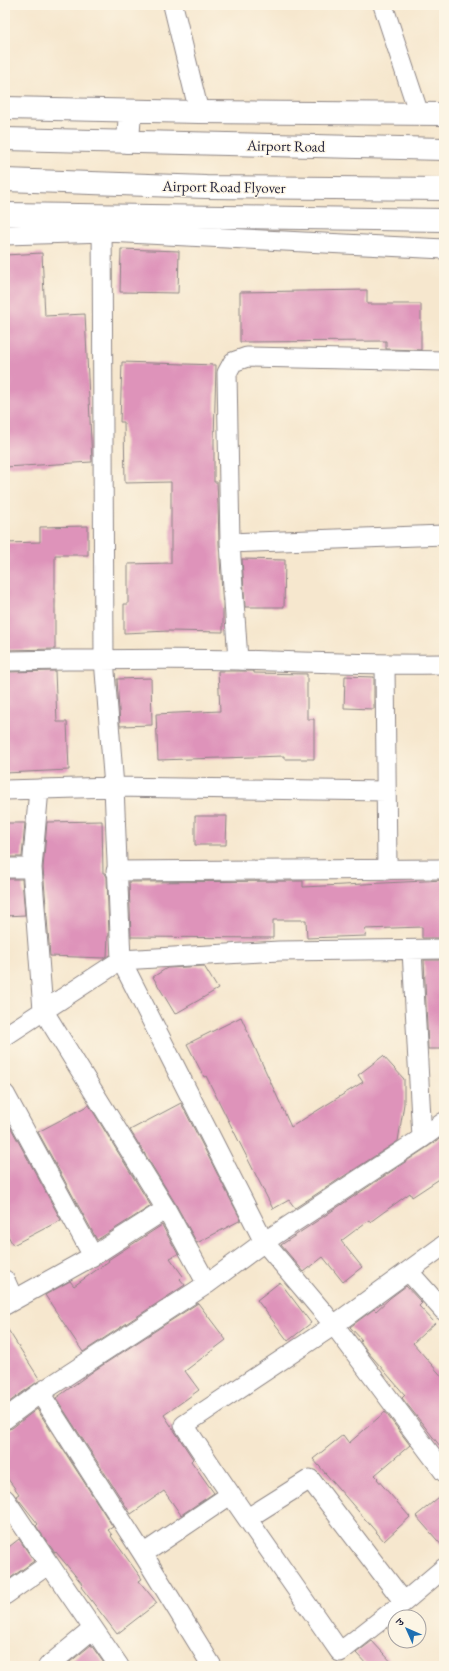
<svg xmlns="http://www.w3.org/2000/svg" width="449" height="1671" font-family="'EB Garamond','Noto Serif Devanagari',serif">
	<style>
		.building { fill: #de93ba }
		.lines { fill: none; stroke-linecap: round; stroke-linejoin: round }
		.street-casing { stroke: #8c8484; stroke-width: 21 }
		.secondary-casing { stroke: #8c8484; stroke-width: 24 }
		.primary-casing { stroke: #8c8484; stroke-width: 24 }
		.street { stroke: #fff; stroke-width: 19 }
		.secondary { stroke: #fff; stroke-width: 22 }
		.primary { stroke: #fff; stroke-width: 22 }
		.labels { text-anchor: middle; stroke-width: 3; stroke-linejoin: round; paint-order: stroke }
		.street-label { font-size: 15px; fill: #22223b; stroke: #fcf5e5 }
	</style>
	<rect width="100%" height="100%" fill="#fcf5e5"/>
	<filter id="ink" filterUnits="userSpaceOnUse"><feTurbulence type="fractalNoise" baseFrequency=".025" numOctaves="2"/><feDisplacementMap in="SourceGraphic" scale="8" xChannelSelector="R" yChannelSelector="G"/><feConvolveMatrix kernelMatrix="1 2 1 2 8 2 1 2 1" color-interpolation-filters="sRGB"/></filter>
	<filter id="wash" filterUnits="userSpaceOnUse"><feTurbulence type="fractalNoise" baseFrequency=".012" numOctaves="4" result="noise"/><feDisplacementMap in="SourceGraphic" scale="16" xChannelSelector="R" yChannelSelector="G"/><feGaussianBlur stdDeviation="0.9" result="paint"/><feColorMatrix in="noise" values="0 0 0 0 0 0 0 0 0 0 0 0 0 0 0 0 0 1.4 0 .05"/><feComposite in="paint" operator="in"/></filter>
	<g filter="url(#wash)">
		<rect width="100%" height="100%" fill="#f6e7ce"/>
		<g id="blocks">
			<path class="building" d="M121 249 179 251 178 293 120 292Z
				M42 253 45 316 85 314 92 462 5 467V255Z
				M367 290V304H421V350L386 349V341L240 342V292Z
				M122 362 216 365 214 441V482H217L218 504 219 544 223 609V632L169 631 124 633V604H128V564L171 563V482L125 483 124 422H120Z
				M88 526V555H55V649L5 650V543L40 542V527Z
				M242 559 285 560 284 607H245Z
				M55 671 57 722H67L69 770 5 773V672Z
				M218 671H254V673L307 674V719H314V759H284V756L158 760 156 714 220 711Z
				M345 676 374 677V709L344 708Z
				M151 678 152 725 120 726 117 679Z
				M195 816H227L226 845H195Z
				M102 821 103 873H105L107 877 109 936H108L107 956 104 958 50 956 43 868 47 822Z
				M5 823H25L22 857H5Z
				M5 879H22L25 915 5 916Z
				M444 880V938H422V927L365 929 366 936 307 938 306 920H273V938L131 937 129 882 303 881V887Z
				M424 960H444V1049H428Z
				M204 966 218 989 175 1014 153 977 167 968Z
				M241 1017 291 1127 363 1082 358 1075 383 1056 404 1079V1104L398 1141 295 1208 289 1200 273 1209 206 1076 204 1077 187 1044Z
				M181 1103 241 1220 197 1243 175 1203 130 1130Z
				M89 1105 151 1206 97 1240 38 1132Z
				M5 1117 61 1220 13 1245 5 1230Z
				M444 1136V1176L412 1197 410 1193 370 1222 369 1220 341 1241 362 1267 343 1282 323 1257 304 1272 281 1245Z
				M162 1225 178 1254 170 1258 183 1276 180 1279 185 1285 83 1352 45 1295 70 1281 74 1286 109 1261 108 1260Z
				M280 1282 311 1323 288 1341 257 1300Z
				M406 1286 422 1303 419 1306 435 1323 413 1343 444 1379V1451L402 1398 405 1395 367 1351 360 1341 362 1340 350 1327 374 1309 376 1311 390 1298Z
				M198 1303 226 1340 185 1371 199 1390 164 1415 193 1459 191 1461 214 1493 181 1515 164 1491 131 1514 56 1398 95 1370Z
				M5 1325 40 1380 5 1405Z
				M37 1409 113 1527 108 1530 112 1535 111 1536 142 1579 139 1581 157 1603 117 1634 81 1587 83 1585 56 1552 55 1553 36 1526 38 1524 16 1496 19 1494 5 1475V1430L12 1428Z
				M385 1412 410 1445 375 1475 378 1478 377 1479 410 1517 384 1541 313 1459 343 1435 349 1443Z
				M444 1493V1548L416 1516Z
				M19 1539 34 1561 5 1582V1550Z
				M372 1641 395 1666H368L356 1653Z
				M91 1645 106 1666H65Z"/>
		</g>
	</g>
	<g filter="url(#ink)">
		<use href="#blocks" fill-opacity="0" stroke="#8c8484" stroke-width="1"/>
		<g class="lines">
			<g class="street-casing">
				<path id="street" d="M173 5 199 112
					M383 5 419 114
					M102 215 104 659 114 787 121 960 264 1242 334 1325 444 1472
					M5 235 107 232 444 249
					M230 543 444 535
					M238 660 230 543 227 373 233 362 247 357 444 361
					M5 661C83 660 160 658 238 660 307 662 375 665 444 664
					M385 665 387 870
					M39 789 32 868 43 1010 166 1209 207 1284
					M5 790 114 787 386 791
					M5 868H32
					M116 871 444 869
					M412 950 422 1138
					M5 1036 121 960 279 951 444 949
					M5 1094 93 1256
					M444 1245 334 1325 184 1425C234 1502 288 1576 340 1652L404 1602 444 1568
					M409 1272 444 1311
					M5 1280 14 1300
					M5 1305 93 1256 166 1209
					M40 1393 143 1554 212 1666
					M5 1419 40 1393 207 1284 264 1242 422 1138 444 1122
					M5 1499 49 1564
					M248 1518 310 1479 404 1602
					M143 1554 230 1495
					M5 1595 49 1564 119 1666
					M48 1666 93 1629"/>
			</g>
			<g class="secondary-casing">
				<path id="secondary" d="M5 108 199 112 444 114
					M128 142 130 111
					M5 214 444 220"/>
			</g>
			<g class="primary-casing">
				<path id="primary" d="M5 139 444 149
					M5 180 206 187 444 189"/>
			</g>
			<use href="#street" class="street"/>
			<use href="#secondary" class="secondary"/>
			<use href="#primary" class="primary"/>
		</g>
	</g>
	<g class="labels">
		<g class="street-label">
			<text transform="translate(286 146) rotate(1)" y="5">Airport Road</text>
			<text transform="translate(224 187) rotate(1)" y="5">Airport Road Flyover</text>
		</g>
	</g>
	<rect width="449" height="1671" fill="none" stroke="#fcf5e5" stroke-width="20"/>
	<g transform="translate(407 1629) rotate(315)"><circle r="19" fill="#fcf5e5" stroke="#a5a1a1"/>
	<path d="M0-3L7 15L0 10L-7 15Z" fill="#1f6fb2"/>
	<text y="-6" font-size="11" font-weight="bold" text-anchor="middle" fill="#22223b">उ</text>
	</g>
</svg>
